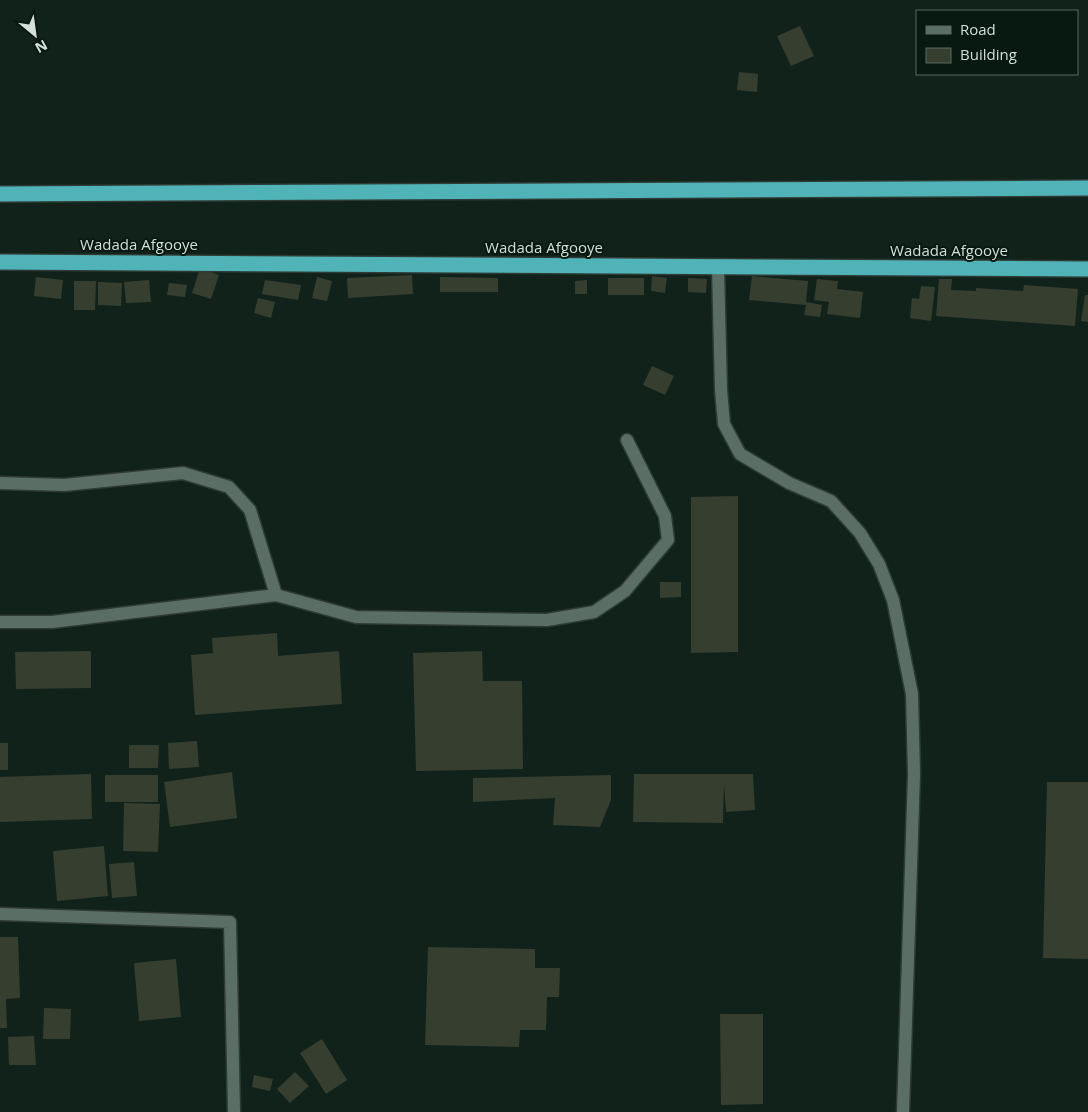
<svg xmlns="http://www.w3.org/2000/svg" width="1088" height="1112" font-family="'Open Sans',sans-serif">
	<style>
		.building { fill: #363e30 }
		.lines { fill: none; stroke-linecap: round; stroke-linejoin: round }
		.lane-casing { stroke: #2f3a34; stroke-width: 15 }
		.street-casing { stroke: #2f3a34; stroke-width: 15 }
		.highway-casing { stroke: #2f3a34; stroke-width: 18 }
		.lane { stroke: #5b6e65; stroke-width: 12 }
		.street { stroke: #5b6e65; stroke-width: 12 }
		.highway { stroke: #50b3b8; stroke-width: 15 }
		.labels { text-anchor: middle; stroke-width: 4; stroke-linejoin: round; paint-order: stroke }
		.street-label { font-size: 15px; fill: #d4dfd9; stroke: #081912 }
	</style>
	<rect width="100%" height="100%" fill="#11221b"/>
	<path class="building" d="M800 26 814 56 791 66 777 36Z
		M739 72 758 74 757 92 737 90Z
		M200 268 219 275 211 299 192 293Z
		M412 275 413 294 348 298 347 278Z
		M652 276 667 278 665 293 651 291Z
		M752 276 808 281 806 302 822 305 820 317 804 315 806 305 749 300Z
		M36 277 63 280 61 299 34 296Z
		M317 277 332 281 327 301 312 298Z
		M440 277 498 278V292H440Z
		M608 278H644V295H608Z
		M688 278 707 279 706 293 688 292Z
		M817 279 838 281 837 289 863 292 860 318 827 314 829 302 814 300Z
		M939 279H952L951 290 976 291V288L1023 291 1024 285 1078 289 1075 326 936 316Z
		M149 280 151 302 126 303 124 282Z
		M265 280 301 285 298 300 262 294Z
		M587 280V294H575V281Z
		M74 281H96L95 310H74Z
		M98 282 122 283 121 306 98 305Z
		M169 283 187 285 185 297 167 295Z
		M921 286 935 287 931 321 910 318 912 298 919 299Z
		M1085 295H1088V322L1081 321Z
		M258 298 275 302 271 318 254 313Z
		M652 366 674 376 665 395 643 385Z
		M738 496V652L691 653V497Z
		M660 582H681V597L660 598Z
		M277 633 278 656 339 651 342 704 195 715 191 655 213 653 212 638Z
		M91 651V688L16 689 15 652Z
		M482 651 483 681H522L523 769 416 771 413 653Z
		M197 741 199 767 169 769 168 743Z
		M0 743H8V770H0Z
		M129 745H159L158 768H129Z
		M232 772 237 818 170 827 164 782Z
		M91 774 92 819 0 822V777Z
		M634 774H753L755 810 726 812 724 784 723 823 633 822Z
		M105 775H158V802H105Z
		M611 775V800L600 827 553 825 555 798 473 802V778Z
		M1047 782H1088V959L1043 958Z
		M124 803 160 804 158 852 123 851Z
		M104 846 108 896 57 901 53 851Z
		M134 862 137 896 112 898 109 864Z
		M0 937H18L20 998 6 999 7 1028H0Z
		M428 947 535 949V968H560L559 997H547L546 1030H520L519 1047 425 1045Z
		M176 959 181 1017 139 1021 134 963Z
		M44 1008 71 1009 70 1039H43Z
		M720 1014H763V1104L721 1105Z
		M34 1036 36 1065H9L8 1037Z
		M322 1039 347 1080 326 1094 300 1053Z
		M295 1072 309 1086 290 1103 277 1089Z
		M254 1075 273 1079 270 1091 252 1087Z"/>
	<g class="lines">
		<g class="lane-casing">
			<path id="lane" d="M0 483 64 485 183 473 229 487 250 510 276 595
				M0 622H52L276 595 356 617 547 620 594 612 625 591 668 540 665 516 627 440"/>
		</g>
		<g class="street-casing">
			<path id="street" d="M718 267 721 390 724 424 740 454 789 483 831 501 860 533 879 564 893 600 912 694 914 774 903 1112
				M0 914 230 922 234 1112"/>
		</g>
		<g class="highway-casing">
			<path id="highway" d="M0 194 1088 188
				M0 262 1088 269"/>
		</g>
		<use href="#lane" class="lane"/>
		<use href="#street" class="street"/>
		<use href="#highway" class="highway"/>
	</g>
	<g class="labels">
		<g class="street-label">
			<text x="139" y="250">Wadada Afgooye</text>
			<text x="544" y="253">Wadada Afgooye</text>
			<text x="949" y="256">Wadada Afgooye</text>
		</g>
	</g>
	<rect x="916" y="10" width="162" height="65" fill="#081912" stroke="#5a6862"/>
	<rect x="926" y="26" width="25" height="8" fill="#5b6e65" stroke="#5a6862"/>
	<text x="960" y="35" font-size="15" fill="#d4dfd9">Road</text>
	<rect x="926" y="48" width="25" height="15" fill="#363e30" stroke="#5a6862"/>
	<text x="960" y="60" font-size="15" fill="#d4dfd9">Building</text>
	<g transform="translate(35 35) rotate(151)" stroke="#081912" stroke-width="4" paint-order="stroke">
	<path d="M0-4L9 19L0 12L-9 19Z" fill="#d4dfd9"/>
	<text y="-8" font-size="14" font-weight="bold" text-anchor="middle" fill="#d4dfd9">N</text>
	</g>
</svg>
